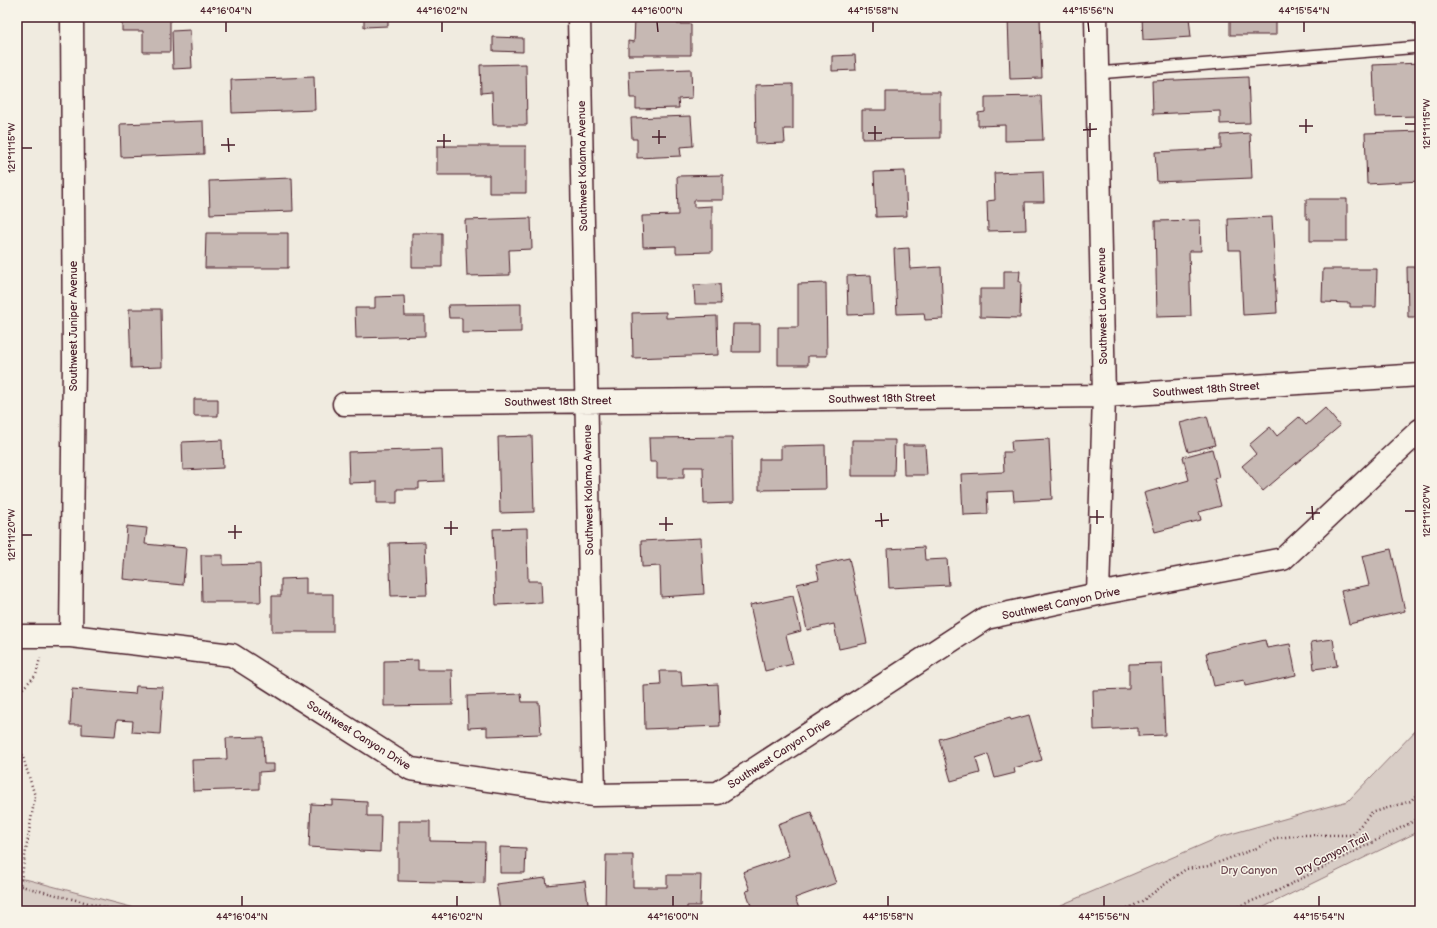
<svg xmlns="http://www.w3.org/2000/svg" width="1437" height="928" font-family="'Balsamiq Sans',sans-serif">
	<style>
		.green { fill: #d8cdc6; stroke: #917678 }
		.building { fill: #c6b8b3; stroke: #4a1f2b }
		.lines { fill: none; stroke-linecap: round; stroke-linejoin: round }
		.service-casing { stroke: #4a1f2b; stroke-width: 14 }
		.minor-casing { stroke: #4a1f2b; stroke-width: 25 }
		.path { stroke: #4a1f2b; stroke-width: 2.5; stroke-dasharray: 1 3; stroke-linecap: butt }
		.service { stroke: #f7f3e8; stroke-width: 11 }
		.minor { stroke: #f7f3e8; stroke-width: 22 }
		.ticks { fill: none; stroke: #4a1f2b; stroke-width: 1.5 }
		.labels { text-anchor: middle; stroke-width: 3; stroke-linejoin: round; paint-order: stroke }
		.street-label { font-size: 11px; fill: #4a1f2b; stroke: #f7f3e8 }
		.park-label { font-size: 11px; fill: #6e4a52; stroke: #f7f3e8 }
		.neatline { fill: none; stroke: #4a1f2b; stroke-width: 1.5 }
		.ticks-label { font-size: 10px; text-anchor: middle; fill: #4a1f2b }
	</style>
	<rect width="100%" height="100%" fill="#f0ebe0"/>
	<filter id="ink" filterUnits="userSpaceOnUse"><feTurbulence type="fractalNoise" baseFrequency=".025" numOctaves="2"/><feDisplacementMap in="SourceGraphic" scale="8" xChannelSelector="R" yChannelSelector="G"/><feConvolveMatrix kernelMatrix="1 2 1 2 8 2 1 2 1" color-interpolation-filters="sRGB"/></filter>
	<g filter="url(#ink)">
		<path class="green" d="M1420 726V831L1374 853 1256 911H1047L1220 837 1348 801Z
			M17 878 29 880 146 911H17Z"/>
		<path class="building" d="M122 17H170V52H143V31H122Z
			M364 17H388V26L364 27Z
			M635 17H677V24H691V55H628V41L634 42Z
			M850 17H886V18L850 19Z
			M1040 17 1042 78 1010 79 1008 18Z
			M1142 17H1189L1191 37 1143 40Z
			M1230 17H1276V35H1230Z
			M1412 17H1420V24H1413Z
			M190 30 192 68 173 69 172 31Z
			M493 37 523 38V52L493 51Z
			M855 55 856 70 832 71V56Z
			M1420 63V116L1375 117 1373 65Z
			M526 64 527 125H493L492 92 481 93 480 65Z
			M691 69 692 98 678 99 679 108 636 109V98H630L629 71Z
			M314 77 315 110 232 113 231 80Z
			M1248 77 1250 123 1220 124V111L1153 114 1152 81Z
			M793 84V129H784L785 143 756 144 755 85Z
			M886 92H940V138L862 139V110H886Z
			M1041 96 1043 140 1005 141V125L978 126V113L985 112V97Z
			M691 116 693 146 680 147 681 156 637 158V139H632L631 118Z
			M203 121 204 154 121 157 120 124Z
			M1420 131V181L1367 184 1365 133Z
			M1250 133 1252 178 1157 182 1155 152 1221 149V135Z
			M437 146H526V193H489V175H437Z
			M905 171 907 216 876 217 874 172Z
			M1043 171 1044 202H1025L1026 230 988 231 987 201 995 200 994 173Z
			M723 175V200H694V207L712 206V252L676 253V246L643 247 642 216 678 215 677 176Z
			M292 178 293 211 210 214 209 181Z
			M1306 199H1347V241H1310V219H1306Z
			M1272 217 1277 313 1243 315 1240 250H1229L1228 219Z
			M531 218 532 249 509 250 510 275 467 276 465 220Z
			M1200 220 1201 251H1189L1191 316 1157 317 1155 221Z
			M206 233H288V268H205Z
			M412 233H442V267H412Z
			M909 248 910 269 941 267 943 319 925 320 924 313 897 314 894 249Z
			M1407 267H1420V317H1408Z
			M1323 269H1377L1376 307H1350V303L1322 302Z
			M1004 271H1020L1019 282H1021L1020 318 980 317V289H1004Z
			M871 275 873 314 848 315 847 276Z
			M826 283 827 356H808V365H778V327H798V284Z
			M720 284 721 304H695L694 285Z
			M404 296 405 316H425V336L356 338 355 308H375V297Z
			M521 304V332L462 333V318H449L448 305Z
			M129 309H161L162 367 131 368Z
			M666 312V318L717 316 718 355 633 358 632 313Z
			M733 324H760V352H732Z
			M194 399H218V416H194Z
			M1325 408 1340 426 1263 491 1242 466 1256 454 1249 445 1270 427 1277 436 1299 417 1306 425Z
			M1207 416 1215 445 1188 452 1180 423Z
			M532 436 534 512 500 513 498 437Z
			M732 437 733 503 704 504 703 467H684V478H657V462H650L649 438Z
			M1049 439 1052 499 1014 501 1013 491 987 492 988 514 963 515 961 474 1004 472 1003 452H1012L1011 441Z
			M222 440 223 468 183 470 182 442Z
			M852 440H895L894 476H852Z
			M825 445 826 489 759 490V459H781V446Z
			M903 445H925L927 475H904Z
			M442 449 443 481 419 482V489H397V503H377V482L349 483 348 452Z
			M1212 449 1219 477 1214 479 1221 506 1199 512 1201 520 1155 532 1144 493 1189 480 1183 457Z
			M127 526 147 528 145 544 186 548 183 585 123 579Z
			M527 528 528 581H541L542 603 496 605 493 529Z
			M701 538 704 594 661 597 660 566 642 567 641 541Z
			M425 542 427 595 391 596 389 543Z
			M924 547 925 560 947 559 949 585 889 588 887 549Z
			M1391 549 1405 611 1349 624 1341 591 1369 585 1362 556Z
			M201 555H223V565L260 564 261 602H202Z
			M849 558 867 643 839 649 834 624 807 630 797 584 819 579 816 565Z
			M306 578V594H333V632H272V596H281V579Z
			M793 596 801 631 786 635 793 664 765 671 750 605Z
			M1333 639 1337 666 1314 669 1311 642Z
			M1265 640 1267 648 1290 644 1296 675 1245 686 1244 680 1214 686 1206 653Z
			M418 660V670H452L453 705 384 706V661Z
			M1162 663 1165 735 1138 736V728L1094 730 1093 690 1129 689V664Z
			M660 671H681L682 686 718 684 720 726 645 729 644 686 661 685Z
			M136 686 163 687 160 734 132 732 133 721 117 720 115 736 82 734V725H70L72 689 135 694Z
			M521 694 522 702H539L541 734 487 736V727L468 728 467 696Z
			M1029 715 1042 760 1014 768 1015 773 995 778 988 754 976 758 980 773 951 781 939 739 1010 718 1011 720Z
			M263 737 264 764H274V771L259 772V789L193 791 192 760 227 759 226 738Z
			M332 800 367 802V816H381L380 852 359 851V850L309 847 311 804 332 805Z
			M811 812 836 883 795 898 800 911H753L746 891 750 890 743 872 789 856 778 824Z
			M398 821H430V841L485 842 484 883 398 881Z
			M500 847 526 848 525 873H500Z
			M606 855H633V887H667V875H701L700 906H687V911H605Z
			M546 878 547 885 585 881 589 911H500L496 884Z"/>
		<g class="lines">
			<g class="service-casing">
				<path id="service" d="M1097 73 1420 47"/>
			</g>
			<g class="minor-casing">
				<path id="minor" d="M579 17 594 795
					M1096 17 1104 396 1098 594
					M344 404 1104 396 1420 375
					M17 636H71L232 655 411 769 594 795 718 793 986 618 1098 594 1283 559 1420 430
					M71 636 74 361 72 17"/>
			</g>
			<path class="path" d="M17 694 36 675 40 658
				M17 749 21 751 35 796 20 886
				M17 885 119 911
				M1124 911 1142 901 1186 869 1209 866 1257 848 1277 838 1302 835H1352L1371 813 1411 801 1420 789
				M1227 911 1277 891 1420 818"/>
			<use href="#service" class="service"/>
			<use href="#minor" class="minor"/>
		</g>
	</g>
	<path class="ticks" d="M226 22V32M442 22V32M657 22 658 32M873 22V32M1088 22 1089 32M1304 22V32M1306 119V133M1090 123V137M1405 124H1415M875 126V140M1299 126H1313M659 130V144M1083 130 1097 129M868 133H882M444 134V148M652 137H666M228 138 229 152M437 141H451M221 145H235M22 148H32M1312 506 1313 520M1097 510V524M1405 511H1415M881 513 882 527M1306 513H1320M666 517V531M1090 517H1104M451 521V535M875 521 889 520M659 524H673M235 525V539M444 528H458M228 532H242M22 535H32M242 896V906M457 896V906M673 896V906M888 896V906M1104 896V906M1319 896V906"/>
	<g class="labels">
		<g class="street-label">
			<text transform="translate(582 166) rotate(-91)" y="4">Southwest Kalama Avenue</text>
			<text transform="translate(1102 306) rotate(-91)" y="4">Southwest Lava Avenue</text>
			<text transform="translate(73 326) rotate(-90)" y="4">Southwest Juniper Avenue</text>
			<text transform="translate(1206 389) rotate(-4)" y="4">Southwest 18th Street</text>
			<text transform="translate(882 398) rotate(-1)" y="4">Southwest 18th Street</text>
			<text transform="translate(558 401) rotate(-1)" y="4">Southwest 18th Street</text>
			<text transform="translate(588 490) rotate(-91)" y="4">Southwest Kalama Avenue</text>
			<text transform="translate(1061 603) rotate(-12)" y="4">Southwest Canyon Drive</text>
			<text transform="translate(359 735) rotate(32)" y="4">Southwest Canyon Drive</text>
			<text transform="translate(779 753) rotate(-33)" y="4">Southwest Canyon Drive</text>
			<text transform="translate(1332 854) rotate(-27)" y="4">Dry Canyon Trail</text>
		</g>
		<g class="park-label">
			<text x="1249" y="874">Dry Canyon</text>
		</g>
	</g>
	<rect width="1437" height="928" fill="none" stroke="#f7f3e8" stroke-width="44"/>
	<rect x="22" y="22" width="1393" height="884" class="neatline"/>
	<g class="ticks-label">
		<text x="226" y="14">44°16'04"N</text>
		<text x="442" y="14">44°16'02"N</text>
		<text x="657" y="14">44°16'00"N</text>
		<text x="873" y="14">44°15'58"N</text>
		<text x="1088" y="14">44°15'56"N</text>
		<text x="1304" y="14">44°15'54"N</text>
		<text transform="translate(1426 124) rotate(-90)" y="4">121°11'15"W</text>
		<text transform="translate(11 148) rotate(-90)" y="4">121°11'15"W</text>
		<text transform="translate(1426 511) rotate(-90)" y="4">121°11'20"W</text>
		<text transform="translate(11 535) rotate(-90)" y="4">121°11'20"W</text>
		<text x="242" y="920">44°16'04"N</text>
		<text x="457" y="920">44°16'02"N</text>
		<text x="673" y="920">44°16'00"N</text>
		<text x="888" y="920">44°15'58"N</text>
		<text x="1104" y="920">44°15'56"N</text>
		<text x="1319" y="920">44°15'54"N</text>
	</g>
</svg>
